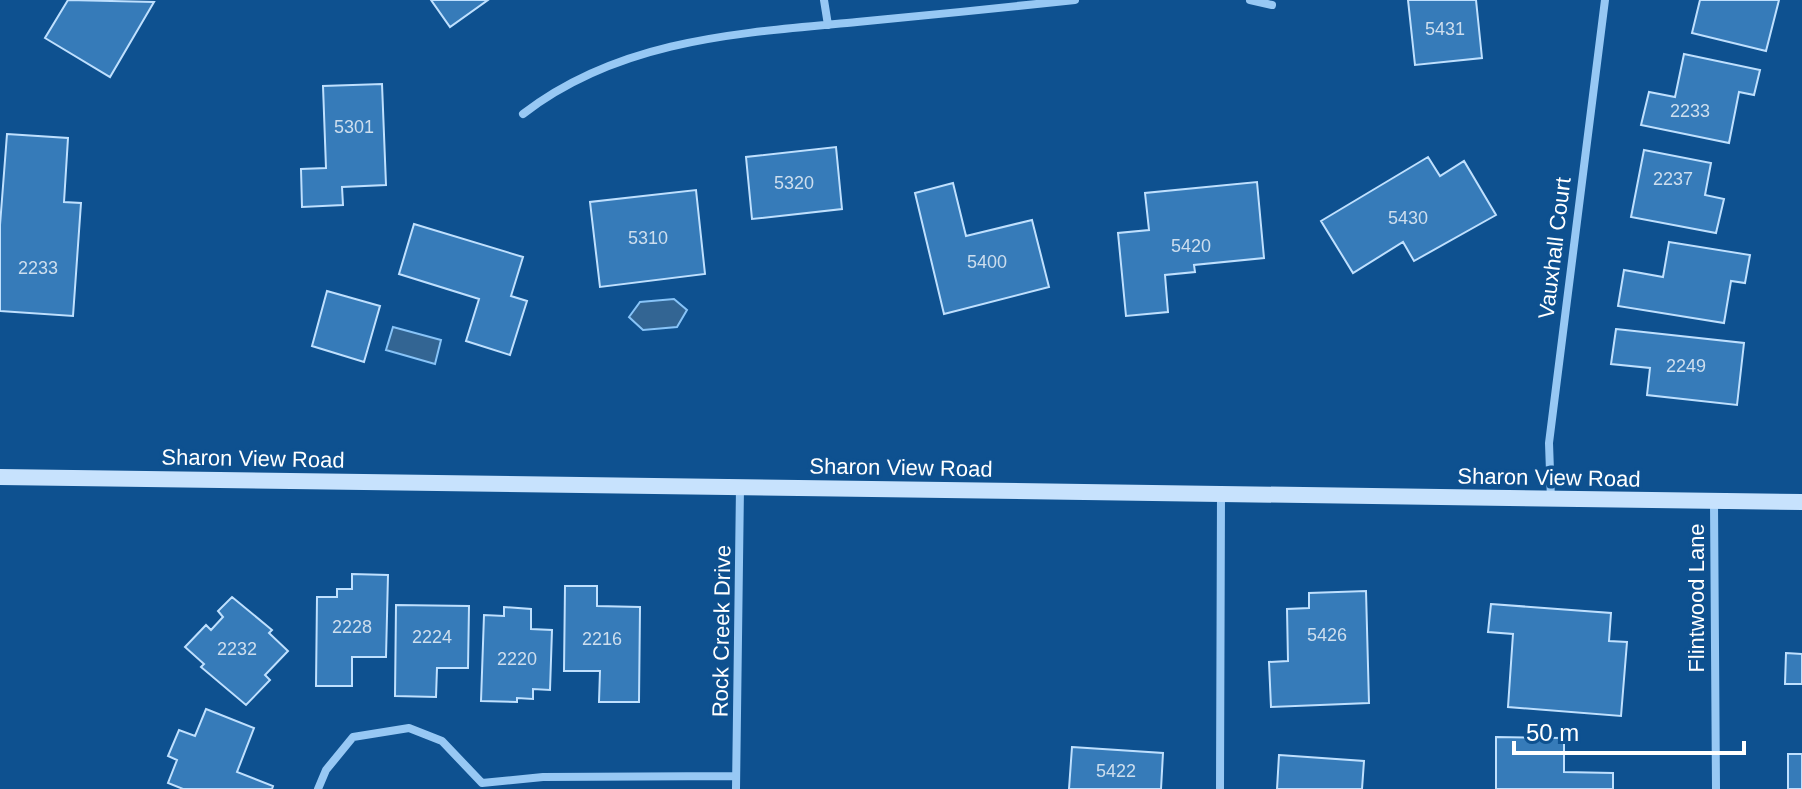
<svg xmlns="http://www.w3.org/2000/svg" width="1802" height="789" font-family="Arial,sans-serif">
	<style>
		.water { fill: #336593; stroke: #88c4f8; stroke-width: 2 }
		.building { fill: #367bb9; stroke: #bfe0fe; stroke-width: 2 }
		.lines { fill: none; stroke-linecap: round; stroke-linejoin: round }
		.street { stroke: #97c8f4; stroke-width: 8 }
		.secondary { stroke: #c7e2fd; stroke-width: 16 }
		.labels { text-anchor: middle; stroke-width: 7; stroke-linejoin: round; paint-order: stroke }
		.number-label { font-size: 18px; fill: #cddeee }
		.street-label { font-size: 22px; fill: #fff; stroke: #0e5190 }
	</style>
	<rect width="100%" height="100%" fill="#0e5190"/>
	<path class="water" d="M674 299 687 310 677 327 643 330 629 317 640 302Z
		M393 327 441 340 435 364 386 350Z"/>
	<path class="building" d="M68 0 154 2 110 77 45 38Z
		M431 0H488L450 27Z
		M1408 0H1476L1482 58 1415 65Z
		M1700 0H1779L1766 51 1692 33Z
		M1684 54 1760 70 1754 95 1739 92 1729 143 1641 125 1649 92 1675 97Z
		M382 84 386 185 342 187 343 205 302 207 301 169 326 168 323 86Z
		M7 134 68 138 64 202 81 203 73 316 0 311V225Z
		M836 147 842 209 752 219 746 157Z
		M1644 150 1711 163 1705 195 1724 199 1716 233 1631 217Z
		M1428 157 1440 176 1464 161 1496 215 1414 261 1403 242 1353 273 1321 221Z
		M1257 182 1264 258 1194 265 1195 272 1165 275 1168 312 1126 316 1118 233 1149 230 1145 193Z
		M953 183 966 236 1032 220 1049 287 944 314 915 193Z
		M696 190 705 274 600 287 590 202Z
		M414 224 523 257 511 296 527 301 510 355 466 341 479 299 399 274Z
		M1669 242 1750 255 1745 283 1731 281 1724 323 1618 306 1624 270 1663 277Z
		M327 291 380 306 364 362 312 346Z
		M1616 329 1744 343 1737 405 1647 395 1650 368 1611 364Z
		M352 574 388 575 386 657H352V686H316L317 597H337V589H352Z
		M565 586H597V606L640 607 639 702H599L600 671H564Z
		M1366 591 1369 703 1271 707 1269 662 1288 661 1287 609 1309 608V593Z
		M232 597 272 630 269 633 288 651 265 675 270 680 246 705 201 667 204 664 185 647 206 625 211 630 223 617 218 611Z
		M1491 604 1611 613 1609 641 1627 642 1621 716 1508 707 1513 634 1488 632Z
		M396 605 469 606 468 668H437L436 697 395 696Z
		M504 607 531 609V629L552 630 550 690 533 689V699L517 698V702L481 701 484 615 504 616Z
		M1786 653 1802 654V684H1785Z
		M206 709 254 728 237 772 273 786 272 789H183L168 783 177 760 168 756 179 730 195 736Z
		M1496 737 1564 738V772L1613 773V789H1496Z
		M1072 747 1163 753 1161 789H1069Z
		M1788 754H1802V789H1788Z
		M1279 755 1364 761 1362 789H1277Z"/>
	<g class="lines">
		<path class="street" d="M824 0 828 25
			M1250 0 1272 5
			M523 114C620 39 740 33 857 22 930 15 1002 8 1075 0
			M1551 500 1549 443 1605 0
			M1714 503 1716 789
			M318 789 326 770 353 737 409 728 442 741 482 783 543 777 736 776
			M736 789 740 487
			M1220 789 1221 494"/>
		<path class="secondary" d="M0 477 1802 502"/>
	</g>
	<g class="labels">
		<g class="number-label">
			<text x="1445" y="35">5431</text>
			<text x="1690" y="117">2233</text>
			<text x="354" y="133">5301</text>
			<text x="1673" y="185">2237</text>
			<text x="794" y="189">5320</text>
			<text x="1408" y="224">5430</text>
			<text x="648" y="244">5310</text>
			<text x="1191" y="252">5420</text>
			<text x="987" y="268">5400</text>
			<text x="38" y="274">2233</text>
			<text x="1686" y="372">2249</text>
			<text x="352" y="633">2228</text>
			<text x="1327" y="641">5426</text>
			<text x="432" y="643">2224</text>
			<text x="602" y="645">2216</text>
			<text x="237" y="655">2232</text>
			<text x="517" y="665">2220</text>
			<text x="1116" y="777">5422</text>
		</g>
		<g class="street-label">
			<text transform="translate(1554 248) rotate(-83)" y="8">Vauxhall Court</text>
			<text transform="translate(253 458) rotate(1)" y="8">Sharon View Road</text>
			<text transform="translate(901 467) rotate(1)" y="8">Sharon View Road</text>
			<text transform="translate(1549 477) rotate(1)" y="8">Sharon View Road</text>
			<text transform="translate(1696 598) rotate(-90)" y="8">Flintwood Lane</text>
			<text transform="translate(721 631) rotate(-89)" y="8">Rock Creek Drive</text>
		</g>
	</g>
	<path d="M1514 741v12h230v-12" fill="none" stroke="#ffffff" stroke-width="4"/>
	<text x="1526" y="741" font-size="24" fill="#ffffff" stroke="#0e5190" stroke-width="6" paint-order="stroke">50 m</text>
</svg>
